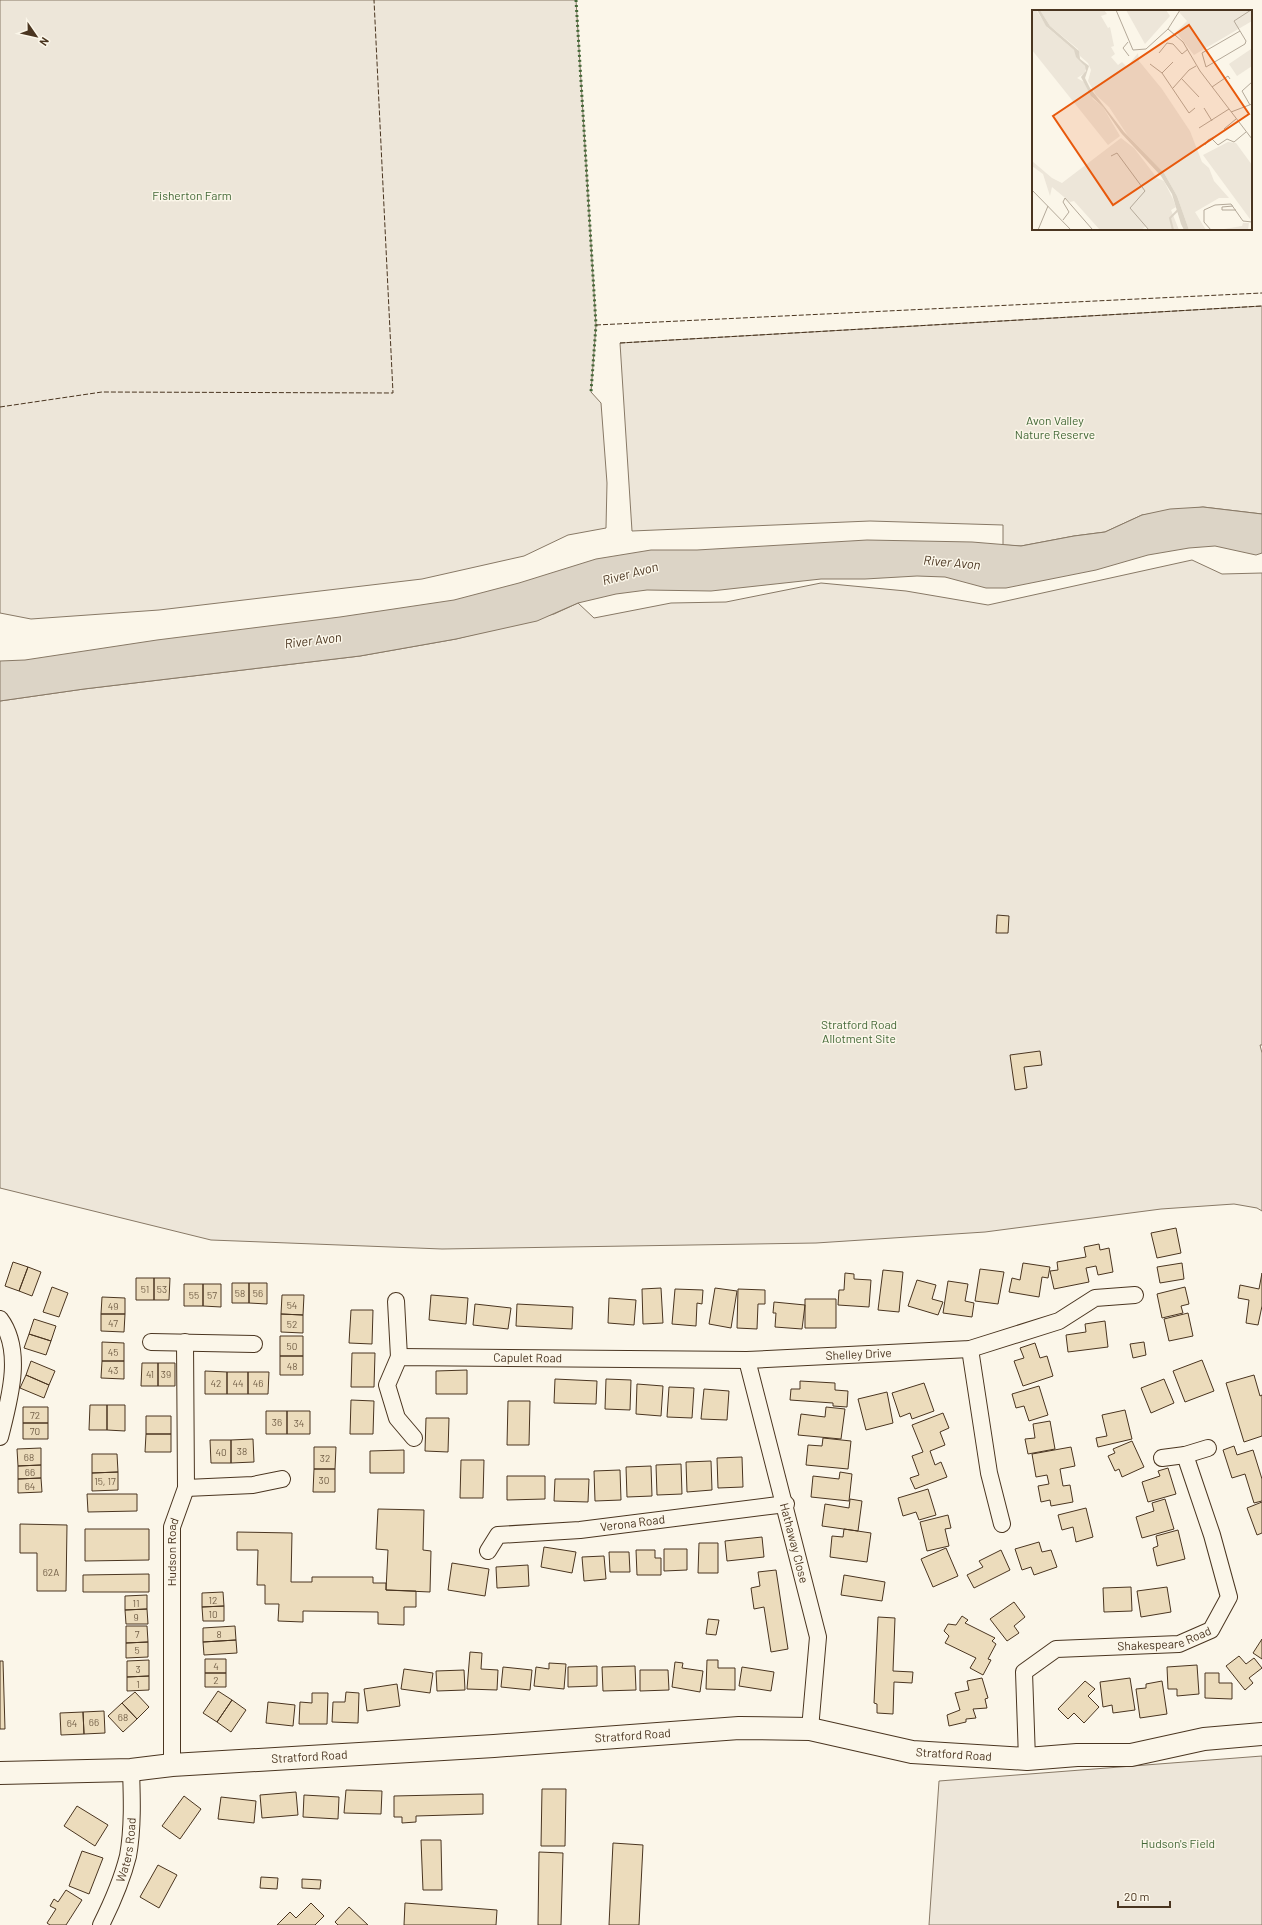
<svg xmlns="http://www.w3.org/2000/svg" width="1262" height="1925" font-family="Barlow,sans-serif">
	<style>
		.green { fill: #ede6d9; stroke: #887966 }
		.water { fill: #dcd4c6; stroke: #887966 }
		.building { fill: #ecdcbc; stroke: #4a3520 }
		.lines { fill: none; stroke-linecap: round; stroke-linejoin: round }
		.street-casing { stroke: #4a3520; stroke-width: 18 }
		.secondary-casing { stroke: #4a3520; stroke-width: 24 }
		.street { stroke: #fbf6e9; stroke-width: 16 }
		.secondary { stroke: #fbf6e9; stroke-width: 22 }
		.hedge { stroke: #436837; stroke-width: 3; stroke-dasharray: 2 3; stroke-linecap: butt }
		.fence { stroke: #4a3520; stroke-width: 1; stroke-dasharray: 5 2; stroke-linecap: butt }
		.labels { text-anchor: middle; stroke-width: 3; stroke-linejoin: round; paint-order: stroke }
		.number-label { font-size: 10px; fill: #725f47 }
		.park-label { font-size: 12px; fill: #436837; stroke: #fbf6e9 }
		.street-label { font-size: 12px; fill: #4a3520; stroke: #fbf6e9 }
		.water-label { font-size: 13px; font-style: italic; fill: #4a3520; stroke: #fbf6e9 }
		.inset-river { fill: none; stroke: #dcd4c6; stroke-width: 2 }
		.inset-road { fill: none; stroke: #b4a999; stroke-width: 1 }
		.view { fill: #e8590c; fill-opacity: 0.15; stroke: #e8590c; stroke-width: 2 }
		.inset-edge { fill: none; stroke: #4a3520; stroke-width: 2 }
	</style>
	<rect width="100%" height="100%" fill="#fbf6e9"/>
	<path class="green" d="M0 0H576L596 325 591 392 601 403 607 483 606 528 568 535 524 556 422 579 159 610 31 619 0 613Z
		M1262 306V514L1203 507 1142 515 1105 532 1074 536 1021 546 1003 545V525L870 521 632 531 620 343Z
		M1192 560 1222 574 1262 573V1045H1260L1262 1053V1211L1257 1208 1234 1204 1161 1209 985 1232 816 1243 442 1249 211 1240 0 1188V701L84 689 360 656 456 639 554 614 578 603 594 618 671 603 726 602 821 583 906 591 988 605Z
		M1262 1756V1925H929L939 1781Z"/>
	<path class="water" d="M1203 507 1262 514V553L1256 555 1215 546 1189 548 1148 555 1096 570 1006 588H986L945 577 917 576 865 579H821L711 591 647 590 616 594 578 603 537 621 456 639 360 656 84 689 0 701V661L25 660 157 640 340 617 454 600 519 583 596 559 651 550H697L867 540 972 542 1021 546 1074 536 1105 532 1142 515 1170 509Z"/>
	<path class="building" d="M997 915 1009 916 1008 933H996Z
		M1040 1051 1042 1065 1024 1067 1027 1088 1015 1090 1010 1055Z
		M1176 1228 1181 1253 1157 1258 1151 1233Z
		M1099 1244 1100 1250 1109 1248 1113 1272 1098 1275 1096 1266 1086 1268 1089 1282 1054 1289 1050 1271 1058 1270 1057 1262 1086 1257 1084 1247Z
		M13 1262 28 1267 19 1291 5 1286Z
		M1023 1263 1050 1267 1048 1278 1042 1277 1039 1297 1009 1292 1012 1278 1020 1280Z
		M1182 1263 1184 1279 1160 1283 1157 1267Z
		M28 1267 41 1272 32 1296 19 1291Z
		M980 1269 1004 1272 998 1304 975 1301Z
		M883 1270 903 1272 899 1312 878 1310Z
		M845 1273 854 1274V1279L871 1280 869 1307 838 1305 839 1290H844Z
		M1262 1273V1306L1258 1325 1246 1323 1249 1300 1238 1298 1240 1285 1259 1289Z
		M136 1278H154V1300H136Z
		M154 1278H170L169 1300H154Z
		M917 1280 936 1285 932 1299 943 1302 938 1315 908 1306Z
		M948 1281 968 1284 965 1301 974 1303 972 1317 943 1313Z
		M232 1283H249V1303H232Z
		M249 1283H267V1304L249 1303Z
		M184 1284H203V1306H184Z
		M203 1284H221V1307L203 1306Z
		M52 1287 68 1293 59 1317 43 1312Z
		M1185 1287 1189 1304 1181 1306 1183 1313 1162 1318 1157 1294Z
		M661 1288 663 1323 643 1324 642 1289Z
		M715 1288 737 1291 731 1328 709 1324Z
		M675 1289 703 1290 702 1304 697 1303 696 1326 672 1324Z
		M738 1289 765 1290V1304H758L757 1329 737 1328Z
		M282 1295H304L303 1315 281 1314Z
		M431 1295 468 1298 466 1324 429 1320Z
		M102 1297 125 1298V1314H101Z
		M609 1298 636 1300 634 1325 608 1323Z
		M805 1299H836V1328H805Z
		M774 1302 805 1305 802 1329 775 1327 776 1313H773Z
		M475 1304 511 1308 508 1329 473 1325Z
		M517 1304 573 1307 572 1329 516 1326Z
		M351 1310H373L372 1344 349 1343Z
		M1188 1313 1193 1336 1169 1341 1164 1319Z
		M101 1314H125L124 1332 101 1331Z
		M281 1314 303 1315V1333L281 1332Z
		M34 1319 56 1326 51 1341 29 1334Z
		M1105 1321 1108 1347 1068 1352 1066 1335 1086 1332 1085 1324Z
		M29 1334 51 1341 46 1355 24 1348Z
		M280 1336H303V1356H280Z
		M102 1342 124 1343V1361H102Z
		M1144 1342 1146 1355 1133 1358 1130 1344Z
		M1035 1343 1040 1358 1047 1356 1053 1376 1023 1386 1014 1361 1024 1358 1020 1348Z
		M352 1353H375L374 1387H351Z
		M280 1356H303V1375H280Z
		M1202 1360 1214 1391 1185 1402 1173 1371Z
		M31 1361 55 1371 49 1385 26 1375Z
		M102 1361H124V1379L101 1378Z
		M142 1363H158V1386H141Z
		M158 1363H175V1386H158Z
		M467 1370V1394H436V1371Z
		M205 1371 227 1372V1394H205Z
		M227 1372H248V1394H227Z
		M248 1372H269L268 1394H248Z
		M26 1375 49 1385 44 1398 20 1388Z
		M1254 1375 1260 1396 1262 1395V1436L1244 1442 1226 1383Z
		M555 1379 597 1381 596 1404 554 1403Z
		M606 1379 631 1380 630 1410 605 1409Z
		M1164 1379 1174 1403 1151 1413 1141 1388Z
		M800 1381 835 1383V1390L848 1391 847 1407 833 1406V1403L790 1400 791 1389H800Z
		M924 1383 934 1411 912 1419 910 1413 900 1417 892 1393Z
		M637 1384 663 1386 661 1416 636 1414Z
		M1039 1386 1048 1415 1029 1421 1024 1406 1016 1408 1012 1394Z
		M669 1387 694 1388 692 1418 667 1417Z
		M704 1389 729 1391 727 1420 701 1419Z
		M887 1392 893 1423 866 1430 858 1399Z
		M351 1400 374 1401 373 1434H350Z
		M508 1401H530L529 1445H507Z
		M90 1405H107V1430H89Z
		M107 1405H125V1431L107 1430Z
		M23 1407H48V1423H23Z
		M826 1407 845 1409 841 1439 798 1435 801 1414 825 1417Z
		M1125 1410 1132 1439 1098 1447 1096 1438 1107 1436 1102 1415Z
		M266 1411H287V1434H266Z
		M287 1411H310V1434H287Z
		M943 1413 949 1428 940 1432 945 1445 930 1451 935 1465 941 1462 947 1477 915 1489 910 1478 919 1475 912 1456 923 1452 912 1425Z
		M146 1416H171V1434H146Z
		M426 1418H449L448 1452 425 1451Z
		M1050 1421 1055 1449 1028 1454 1025 1439 1035 1438 1033 1424Z
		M23 1423H48V1439H23Z
		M146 1434H171V1452H145Z
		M823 1438 851 1441 848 1469 806 1465 808 1445 822 1446Z
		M253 1439 254 1462 231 1463V1440Z
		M210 1440H231V1463H211Z
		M1132 1441 1144 1467 1122 1477 1119 1469 1115 1471 1108 1456 1115 1453 1113 1449Z
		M1234 1446 1237 1455 1253 1450 1262 1479V1501L1254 1503 1245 1474 1232 1478 1223 1450Z
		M314 1447H336L335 1469H314Z
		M1071 1447 1075 1466 1060 1469 1063 1486 1070 1485 1073 1502 1051 1506 1050 1500 1041 1502 1038 1486 1049 1484 1047 1475 1036 1477 1032 1454Z
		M41 1448V1465L18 1466 17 1449Z
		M404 1450V1473H370V1451Z
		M92 1454H117L118 1472 92 1473Z
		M742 1457 743 1487 718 1488 717 1458Z
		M461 1460H484L483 1498H460Z
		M711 1461 712 1490 687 1492 686 1462Z
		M681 1464 682 1494 657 1495 656 1465Z
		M41 1465V1478L18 1479V1466Z
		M651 1466 652 1496 627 1497 626 1467Z
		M1168 1468 1176 1494 1148 1502 1142 1482 1160 1476 1158 1471Z
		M314 1469H335V1492H313Z
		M620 1470 621 1500 595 1501 594 1471Z
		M118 1472V1490L92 1491V1473Z
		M840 1472 852 1474 849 1501 811 1497 813 1476 839 1479Z
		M507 1476H545V1499L507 1500Z
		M41 1478 42 1492 18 1493V1479Z
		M555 1479H589L588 1502 554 1501Z
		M928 1489 936 1515 919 1520 916 1512 903 1516 898 1498Z
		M87 1494H137V1511L88 1512Z
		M850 1499 862 1501 858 1531 822 1526 825 1504 849 1508Z
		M1165 1499 1174 1529 1142 1538 1136 1517 1154 1511 1152 1503Z
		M1262 1502V1533L1257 1535 1247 1508Z
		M1086 1508 1093 1537 1076 1542 1073 1527 1062 1530 1058 1515Z
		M378 1509 424 1510 423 1550 431 1551 430 1592 386 1590 388 1550 376 1549Z
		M948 1515 951 1528 945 1529 949 1546 927 1551 920 1522Z
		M20 1524 67 1525 66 1591H37V1553H20Z
		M85 1529H149V1560L85 1561Z
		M844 1529 871 1533 867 1562 830 1557 832 1536 843 1537Z
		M1178 1530 1185 1559 1157 1566 1153 1548 1158 1546 1156 1536Z
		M237 1532 292 1533 291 1582H312V1577H373V1583H386V1590L416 1591V1607H404V1625L378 1624V1612L303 1611V1622L278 1621 279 1604H265V1585H257L258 1550H237Z
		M762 1537 764 1557 727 1561 725 1541Z
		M1039 1542 1042 1552 1051 1550 1057 1567 1034 1575 1031 1567 1022 1570 1015 1549Z
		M699 1543H718V1573H698Z
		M544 1547 576 1552 572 1573 541 1567Z
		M946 1548 958 1576 933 1587 921 1559Z
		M664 1549H687V1570L664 1571Z
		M636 1550H655V1558H661V1575H637Z
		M1001 1550 1010 1570 974 1588 967 1575 983 1567 979 1561Z
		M609 1552H629L630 1572H610Z
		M604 1556 606 1579 584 1581 582 1557Z
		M452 1563 489 1569 485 1596 448 1590Z
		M528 1565 529 1586 497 1588 496 1567Z
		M776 1570 788 1649 771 1652 764 1607 754 1609 751 1588 760 1586 758 1572Z
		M149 1574V1592H83V1575Z
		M844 1575 885 1582 882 1601 841 1595Z
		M1131 1587 1132 1611 1104 1612 1103 1588Z
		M1167 1587 1171 1612 1141 1617 1137 1591Z
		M223 1592 224 1606 202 1607V1593Z
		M147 1595V1609L125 1610V1596Z
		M1014 1602 1025 1617 1014 1626 1019 1633 1007 1641 990 1619Z
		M224 1606V1621H203L202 1607Z
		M147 1609 148 1624H126L125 1610Z
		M962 1616 968 1620 965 1623 995 1638 992 1641 996 1644 988 1659 991 1660 983 1675 970 1668 976 1658 945 1643 949 1636 944 1631 948 1624 956 1625Z
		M878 1617 895 1618 893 1671 913 1672 912 1683 894 1682 893 1714 877 1713V1704L874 1703Z
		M708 1619 719 1620 716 1635 706 1634Z
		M126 1626H147L148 1642 126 1643Z
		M235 1626 236 1640 203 1642V1628Z
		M1262 1639V1659L1253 1653Z
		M236 1640 237 1653 204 1655 203 1642Z
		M148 1642V1657L126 1658V1643Z
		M470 1652 482 1653 481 1669 498 1670 497 1690 467 1689Z
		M1239 1656 1246 1664 1254 1658 1262 1668 1249 1678 1253 1683 1245 1690 1226 1666Z
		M205 1659H226V1673H205Z
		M149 1660V1676L127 1677V1661Z
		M707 1660H718V1668H735V1690L706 1689Z
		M0 1661H3L5 1729H0Z
		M675 1662 683 1663 682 1668 703 1671 700 1692 672 1687Z
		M549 1663 566 1664 564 1689 534 1686 536 1667 549 1669Z
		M1197 1665 1199 1694 1177 1696V1689H1168L1167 1667Z
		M597 1666V1686L568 1687V1667Z
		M635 1666 636 1690 603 1691 602 1667Z
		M503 1667 532 1670 530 1690 501 1687Z
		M742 1667 774 1672 771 1691 739 1686Z
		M404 1669 433 1673 430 1693 401 1689Z
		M464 1670 465 1690 437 1691 436 1671Z
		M640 1670H668L669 1690 640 1691Z
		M205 1673H226V1687H205Z
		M1205 1673H1219V1683H1232V1699L1205 1698Z
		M149 1676V1690L127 1691V1677Z
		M982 1678 988 1698 985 1699 987 1708 973 1709 976 1718 966 1719V1722L949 1726 947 1715 960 1710 955 1693 969 1690 967 1681Z
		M1130 1678 1135 1710 1113 1713 1112 1705 1103 1707 1100 1682Z
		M1085 1681 1095 1689 1088 1696 1099 1707 1084 1723 1074 1713 1068 1719 1058 1709Z
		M1162 1681 1167 1714 1140 1718 1136 1689 1146 1688V1684Z
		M397 1684 400 1706 367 1711 364 1689Z
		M218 1691 232 1700 217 1722 203 1713Z
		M135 1692 149 1707 137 1719 122 1703Z
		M346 1692 359 1693 358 1723 332 1722 333 1702H345Z
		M312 1693H328L327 1724H299L300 1702 312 1703Z
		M232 1700 246 1710 231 1732 217 1722Z
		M268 1702 295 1705 293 1726 266 1723Z
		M122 1703 137 1719 123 1732 108 1716Z
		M104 1711 105 1733 84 1734 83 1712Z
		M83 1712 84 1734 61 1735 60 1713Z
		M542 1789H566L565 1846H541Z
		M346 1790 382 1791 381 1814 344 1813Z
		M296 1792 298 1815 262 1818 260 1795Z
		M483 1794V1814L416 1816V1822L402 1823V1817H394V1796Z
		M304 1795 339 1797 338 1819 303 1817Z
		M184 1796 201 1809 180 1839 162 1826Z
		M221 1797 256 1801 254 1823 218 1819Z
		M77 1806 108 1825 95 1846 64 1826Z
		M421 1840H441L442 1890H423Z
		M613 1843 643 1845 639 1925H609Z
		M82 1851 103 1858 89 1894 69 1886Z
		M539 1852 563 1853 561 1925H538Z
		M158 1865 177 1875 159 1908 140 1897Z
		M261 1877 278 1878 277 1889 260 1888Z
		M302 1879 321 1880 320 1889 302 1888Z
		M66 1890 82 1900 66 1925H50L47 1923 56 1909 50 1906 54 1899 58 1902Z
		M311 1903 324 1916 315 1925H277L290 1912 296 1918Z
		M405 1903 497 1910 496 1925H404Z
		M349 1907 368 1925H338L335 1922Z"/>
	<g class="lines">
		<g class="street-casing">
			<g id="street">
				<path d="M396 1301 399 1357"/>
				<path d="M0 1319C24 1351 9 1401 0 1437"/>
				<path d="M151 1342 254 1344"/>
				<path d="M970 1349 989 1473 1002 1524"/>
				<path id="s1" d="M747 1360 818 1637 810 1729"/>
				<path id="s2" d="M414 1438 397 1418 387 1385 399 1357 747 1360 970 1349 1059 1321 1095 1298 1135 1295"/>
				<path d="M1162 1458 1185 1455 1208 1448"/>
				<path d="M186 1488 253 1485 282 1479"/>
				<path id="s3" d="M488 1551 498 1535 580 1530 786 1504"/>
				<path id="s4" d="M1027 1759 1024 1672 1056 1649 1179 1644 1211 1630 1229 1597 1212 1535 1185 1455"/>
				<path id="s5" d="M172 1765V1527L186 1488 185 1342"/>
				<path id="s6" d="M101 1925C112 1903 122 1880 128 1856 133 1828 132 1798 131 1770"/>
			</g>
		</g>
		<g class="secondary-casing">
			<g id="secondary">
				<path id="s7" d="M0 1773 131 1770 172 1765 494 1746 739 1728 810 1729 912 1752 1027 1759 1077 1755H1131L1204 1739 1262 1734"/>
			</g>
		</g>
		<use href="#street" class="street"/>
		<use href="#secondary" class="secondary"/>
		<path class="hedge" d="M576 0 596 325 591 392"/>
		<path class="fence" d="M596 325 1262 293
			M620 343 1262 306
			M0 407 102 392 393 393 374 0"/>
	</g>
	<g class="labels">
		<g class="number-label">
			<text x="145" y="1293">51</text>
			<text x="162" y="1293">53</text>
			<text x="240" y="1297">58</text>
			<text x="258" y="1297">56</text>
			<text x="194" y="1299">55</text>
			<text x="212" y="1299">57</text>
			<text x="292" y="1309">54</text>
			<text x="113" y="1310">49</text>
			<text x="113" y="1327">47</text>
			<text x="292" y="1328">52</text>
			<text x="292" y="1350">50</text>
			<text x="113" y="1356">45</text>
			<text x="292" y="1370">48</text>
			<text x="113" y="1374">43</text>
			<text x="150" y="1378">41</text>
			<text x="166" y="1378">39</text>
			<text x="216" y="1387">42</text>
			<text x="238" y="1387">44</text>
			<text x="258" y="1387">46</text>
			<text x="35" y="1419">72</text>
			<text x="277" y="1426">36</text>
			<text x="299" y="1427">34</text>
			<text x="35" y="1435">70</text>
			<text x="242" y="1455">38</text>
			<text x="221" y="1456">40</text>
			<text x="29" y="1461">68</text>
			<text x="325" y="1462">32</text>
			<text x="30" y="1476">66</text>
			<text x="324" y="1484">30</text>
			<text x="105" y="1485">15, 17</text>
			<text x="30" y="1490">64</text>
			<text x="51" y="1576">62A</text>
			<text x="213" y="1604">12</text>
			<text x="136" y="1607">11</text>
			<text x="213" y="1618">10</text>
			<text x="136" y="1621">9</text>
			<text x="137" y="1638">7</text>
			<text x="219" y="1638">8</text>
			<text x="137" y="1654">5</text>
			<text x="216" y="1670">4</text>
			<text x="138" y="1673">3</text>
			<text x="216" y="1684">2</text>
			<text x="138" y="1688">1</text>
			<text x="123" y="1721">68</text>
			<text x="94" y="1726">66</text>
			<text x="72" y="1727">64</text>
		</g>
		<g class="park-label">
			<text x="192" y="200">Fisherton Farm</text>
			<text x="1055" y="425">Avon Valley<tspan x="1055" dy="14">Nature Reserve</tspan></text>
			<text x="859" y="1029">Stratford Road<tspan x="859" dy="14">Allotment Site</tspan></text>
			<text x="1178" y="1848">Hudson's Field</text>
		</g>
		<g class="street-label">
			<text dy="4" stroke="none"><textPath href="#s2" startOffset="551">Shelley Drive</textPath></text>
			<text dy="4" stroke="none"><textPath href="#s2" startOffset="220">Capulet Road</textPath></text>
			<text dy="4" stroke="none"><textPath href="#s3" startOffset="154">Verona Road</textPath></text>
			<text dy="4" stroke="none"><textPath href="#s1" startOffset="189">Hathaway Close</textPath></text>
			<text dy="4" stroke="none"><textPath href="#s5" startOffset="213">Hudson Road</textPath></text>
			<text dy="4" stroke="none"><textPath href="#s4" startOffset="236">Shakespeare Road</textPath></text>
			<text dy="4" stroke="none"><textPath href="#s7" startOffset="634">Stratford Road</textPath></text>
			<text dy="4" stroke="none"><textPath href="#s7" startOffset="958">Stratford Road</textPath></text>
			<text dy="4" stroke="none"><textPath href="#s7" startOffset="310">Stratford Road</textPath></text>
			<text dy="4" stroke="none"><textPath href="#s6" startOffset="80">Waters Road</textPath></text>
		</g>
		<g class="water-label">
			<text transform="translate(952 562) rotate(5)" y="5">River Avon</text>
			<text transform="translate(630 573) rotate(-15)" y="5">River Avon</text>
			<text transform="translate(313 640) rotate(-7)" y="5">River Avon</text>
		</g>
	</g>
	<g transform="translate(1032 10)">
		<rect width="220" height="220" fill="#fbf6e9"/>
		<path d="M0 0H4L16 18 42 40 54 58 53 63 45 68 52 72 61 89 71 97 88 126 76 135 0 40ZM8 0H72L75 4 69 6 76 18 78 17 82 36 79 37 83 44 79 47 86 55 90 52 95 57 106 43 107 51 130 79 158 121 170 152 177 158 182 171 197 188H187L163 202 174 220H157L145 186 132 163 96 126 77 97 64 85 56 71 59 60 56 53 48 46 46 39 18 16ZM94 0H134L138 6 113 34ZM148 0H220V11L162 45 144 22 155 11 147 2ZM219 39 220 56 205 66 197 54ZM89 128 102 138 125 168 132 171 141 189 144 197 139 200 147 220H118L114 216 109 220H68L42 191 38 192 20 177 18 186 11 164 0 156V151L20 168 30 173ZM196 132 204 133 220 155 218 209 171 145ZM211 213H217L216 220H186L210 216Z" fill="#ede6d9"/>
		<path d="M5 0H8L18 16 47 41 48 49 57 56 53 68 58 78 92 122 132 163 145 186 157 220H152L149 214 140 184 129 166 89 123 71 97 59 86 49 67 54 61 53 56 44 47 42 40 14 16Z" fill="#dcd4c6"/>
		<path class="inset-river" d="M141 220 138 208 146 200"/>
		<path class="inset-road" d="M84 0 101 40 114 39 136 19M136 19 151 32 168 61 220 129M136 19 148 0M208 21 214 31 213 34 174 57 170 43ZM208 21 202 11 219 0M96 32 91 38 97 46M127 43 135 33 141 34 150 44 156 39M118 54 130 63 157 103 163 98M130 63 141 52M149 68 167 87M180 77 196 66 198 69M141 78 157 60 164 56M218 95 210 81 220 72M172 98 180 111M199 102 220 94M167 118 197 99M192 119 204 109M179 128 186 135 195 129 202 132 214 122M173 135 176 130 184 126M79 146 85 143 113 181 98 198 117 220M0 180 39 220M201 196 190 197V200H204M31 210 37 202 31 192 33 188 60 219M6 220 16 196M179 220 172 212V200L183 195 199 194 211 211 220 212"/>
		<path class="view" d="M157 15 217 104 81 195 21 106Z"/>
		<rect width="220" height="220" class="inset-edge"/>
	</g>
	<g transform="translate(36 36) rotate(124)" stroke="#fbf6e9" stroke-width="3" paint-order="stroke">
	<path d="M0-3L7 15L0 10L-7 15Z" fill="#4a3520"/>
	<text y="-6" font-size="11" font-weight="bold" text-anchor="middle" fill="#4a3520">N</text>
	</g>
	<path d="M1118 1901v6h52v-6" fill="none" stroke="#4a3520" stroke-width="2"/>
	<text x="1124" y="1901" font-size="12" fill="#4a3520" stroke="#fbf6e9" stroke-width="3" paint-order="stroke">20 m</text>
</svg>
